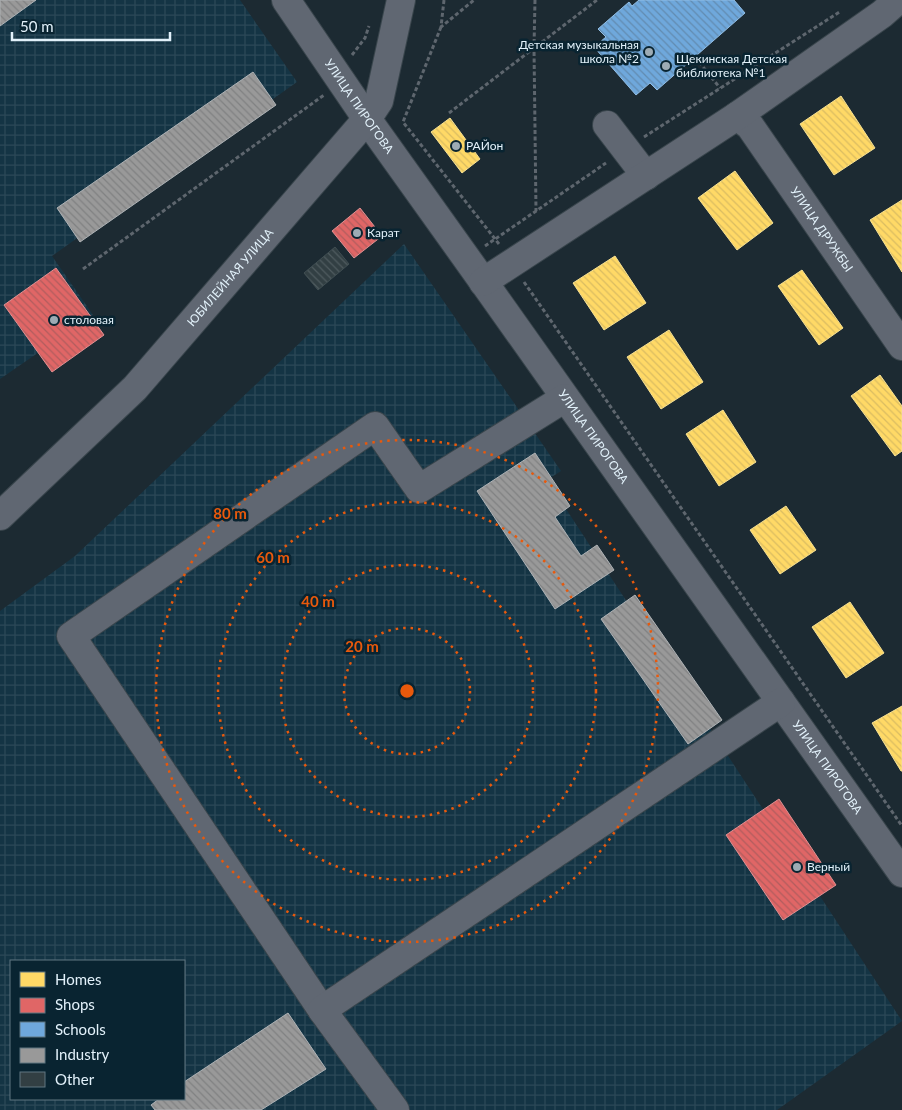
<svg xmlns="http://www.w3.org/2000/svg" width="902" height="1110" font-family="Lato,sans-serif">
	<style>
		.industrial { fill: url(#industrial-grid); fill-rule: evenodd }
		.homes { fill: url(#homes-back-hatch); stroke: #f6e092 }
		.shops { fill: url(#shops-back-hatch); stroke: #e19092 }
		.schools { fill: url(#schools-back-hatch); stroke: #92bee5 }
		.industry { fill: url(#industry-back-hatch); stroke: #afb3b6 }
		.building { fill: url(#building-back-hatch); stroke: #404e52 }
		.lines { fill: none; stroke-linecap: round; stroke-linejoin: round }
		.minor-casing { stroke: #39454c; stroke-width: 30 }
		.path { stroke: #5e666e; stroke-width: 3; stroke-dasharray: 4 2.5; stroke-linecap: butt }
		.minor { stroke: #606772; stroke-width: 28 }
		.ring { fill: none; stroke: #e8590c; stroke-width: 2.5; stroke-dasharray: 2.5 5 }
		.poi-dot { fill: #9dabb4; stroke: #092431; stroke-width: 2 }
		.labels { text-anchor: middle; stroke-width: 5; stroke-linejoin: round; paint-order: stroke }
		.poi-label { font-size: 12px; fill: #e2f1fa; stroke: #092431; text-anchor: start }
		.street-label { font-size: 12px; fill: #e2f1fa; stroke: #092431 }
		.centre { fill: #e8590c; stroke: #092431; stroke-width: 2.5 }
		.ring-label { font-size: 15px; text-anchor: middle; font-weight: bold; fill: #e8590c; stroke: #092431; stroke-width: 5; stroke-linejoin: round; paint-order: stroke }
	</style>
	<defs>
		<pattern id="industrial-grid" width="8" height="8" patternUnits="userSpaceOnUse" patternTransform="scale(1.25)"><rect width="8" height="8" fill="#143444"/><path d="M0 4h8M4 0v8" fill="none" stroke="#2b4857"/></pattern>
		<pattern id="homes-back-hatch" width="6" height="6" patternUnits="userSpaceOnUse" patternTransform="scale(1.25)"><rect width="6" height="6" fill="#ffd966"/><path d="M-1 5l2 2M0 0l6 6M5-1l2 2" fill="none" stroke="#dabc61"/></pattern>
		<pattern id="shops-back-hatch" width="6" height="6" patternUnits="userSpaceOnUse" patternTransform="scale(1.25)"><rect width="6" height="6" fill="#e06666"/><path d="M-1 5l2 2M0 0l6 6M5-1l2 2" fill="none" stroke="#b15d5e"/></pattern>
		<pattern id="schools-back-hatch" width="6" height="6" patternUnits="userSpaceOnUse" patternTransform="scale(1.25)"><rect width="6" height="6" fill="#6fa8dc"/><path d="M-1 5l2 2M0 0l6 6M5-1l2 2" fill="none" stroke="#628bb0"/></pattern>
		<pattern id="industry-back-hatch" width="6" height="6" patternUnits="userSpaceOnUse" patternTransform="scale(1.25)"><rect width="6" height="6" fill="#999"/><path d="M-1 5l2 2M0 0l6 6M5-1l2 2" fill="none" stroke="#808182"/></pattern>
		<pattern id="building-back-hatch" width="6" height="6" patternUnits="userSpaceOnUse" patternTransform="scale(1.25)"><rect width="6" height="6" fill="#323f43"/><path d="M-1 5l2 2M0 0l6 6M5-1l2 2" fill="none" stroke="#4f5b5f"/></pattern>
	</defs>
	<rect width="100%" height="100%" fill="#1c2a32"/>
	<path class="industrial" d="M0 0H240L297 82 52 256 93 315 0 379Z
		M404 244 561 471 547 480 902 1021 777 1110H0V611L75 556ZM11 961H184V1099H11Z"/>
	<path class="homes" d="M841 96 875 148 834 175 800 124Z
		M450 118 480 159 462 173 431 132Z
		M735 171 773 223 737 250 698 198Z
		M902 200V272L870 220Z
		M615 256 646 303 604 330 573 283Z
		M802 270 843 328 819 345 778 286Z
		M669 330 703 382 661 409 627 357Z
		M880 375 902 406V451L895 456 851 396Z
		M723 410 756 462 719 486 686 434Z
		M786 506 816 550 780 574 750 530Z
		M850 602 884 653 846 678 812 627Z
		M902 706V771H901L872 723Z"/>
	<path class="shops" d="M360 208 382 236 354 258 332 231Z
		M56 268 104 335 52 372 4 305Z
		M779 799 836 885 783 920 726 835Z"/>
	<path class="schools" d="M639 0H734L745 13 657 90 650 83 636 95 594 47 606 37 598 29 629 2 632 6Z"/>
	<path class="industry" d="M0 0H36L0 26Z
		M253 72 276 105 80 242 57 208Z
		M535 453 570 506 555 517 581 556 597 545 614 570 555 609 477 491Z
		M635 595 722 720 688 744 601 619Z
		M288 1013 326 1069 261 1110H155L151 1105 159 1099H184V1082Z"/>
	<path class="building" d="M335 247 349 264 318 290 304 273Z"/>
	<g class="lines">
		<g class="minor-casing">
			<g id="minor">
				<path id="s1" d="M286 0 367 119 492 294 902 873"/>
				<path id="s2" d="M737 116 750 126 902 346"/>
				<path d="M607 125 646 176"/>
				<path d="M483 282 737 116 882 14 898 0"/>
				<path id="s3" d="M0 516 135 388 367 119 379 101 401 0"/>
				<path d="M322 1010 71 636 375 426 419 489 565 398"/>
				<path d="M395 1110 322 1010 781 702"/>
			</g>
		</g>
		<path class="path" d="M444 0 441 27 474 0
			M535 0 534 48 536 211
			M441 27 403 122 499 244
			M352 55 365 38 369 26
			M695 57 720 88
			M449 113 597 0
			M644 137 841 11
			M485 246 606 163
			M83 269 324 95
			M524 282 902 826"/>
		<use href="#minor" class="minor"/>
	</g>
	<g class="ring">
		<circle cx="407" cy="691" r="63"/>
		<circle cx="407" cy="691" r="126"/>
		<circle cx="407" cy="691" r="189"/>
		<circle cx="407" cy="691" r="251"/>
	</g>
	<g class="poi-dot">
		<circle cx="649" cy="52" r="5"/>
		<circle cx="666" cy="66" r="5"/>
		<circle cx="456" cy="146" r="5"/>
		<circle cx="357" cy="233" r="5"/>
		<circle cx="54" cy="320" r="5"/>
		<circle cx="797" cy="867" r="5"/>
	</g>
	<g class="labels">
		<g class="poi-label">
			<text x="639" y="49" text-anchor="end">Детская музыкальная<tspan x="639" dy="14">школа №2</tspan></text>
			<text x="676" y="63">Щекинская Детская<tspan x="676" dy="14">библиотека №1</tspan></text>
			<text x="466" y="150">РАЙон</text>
			<text x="367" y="237">Карат</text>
			<text x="64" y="324">столовая</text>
			<text x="807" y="871">Верный</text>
		</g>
		<g class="street-label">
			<text dy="4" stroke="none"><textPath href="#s1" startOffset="129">УЛИЦА ПИРОГОВА</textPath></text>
			<text dy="4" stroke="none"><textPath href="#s2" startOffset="142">УЛИЦА ДРУЖБЫ</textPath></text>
			<text dy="4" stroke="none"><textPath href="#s3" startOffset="332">ЮБИЛЕЙНАЯ УЛИЦА</textPath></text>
			<text dy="4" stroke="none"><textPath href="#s1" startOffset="534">УЛИЦА ПИРОГОВА</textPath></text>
			<text dy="4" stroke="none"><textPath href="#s1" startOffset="939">УЛИЦА ПИРОГОВА</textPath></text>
		</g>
	</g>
	<circle cx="407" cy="691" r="8" class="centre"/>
	<g class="ring-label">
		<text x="230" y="519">80 m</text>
		<text x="273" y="563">60 m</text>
		<text x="318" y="607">40 m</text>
		<text x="362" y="652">20 m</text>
	</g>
	<rect x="10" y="960" width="175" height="140" fill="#092431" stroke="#607681"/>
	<rect x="20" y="972" width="25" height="15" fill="#ffd966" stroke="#607681"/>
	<text x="55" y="985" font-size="15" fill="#e2f1fa">Homes</text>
	<rect x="20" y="998" width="25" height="15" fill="#e06666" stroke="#607681"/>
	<text x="55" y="1010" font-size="15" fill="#e2f1fa">Shops</text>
	<rect x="20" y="1022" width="25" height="15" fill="#6fa8dc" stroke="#607681"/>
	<text x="55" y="1035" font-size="15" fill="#e2f1fa">Schools</text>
	<rect x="20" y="1048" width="25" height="15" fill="#999999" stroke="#607681"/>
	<text x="55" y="1060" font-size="15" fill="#e2f1fa">Industry</text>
	<rect x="20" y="1072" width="25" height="15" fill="#323f43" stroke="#607681"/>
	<text x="55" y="1085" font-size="15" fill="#e2f1fa">Other</text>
	<path d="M12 32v8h158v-8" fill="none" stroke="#e2f1fa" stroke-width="2.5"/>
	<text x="20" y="32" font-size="15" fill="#e2f1fa" stroke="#092431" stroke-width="4" paint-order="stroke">50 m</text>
</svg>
